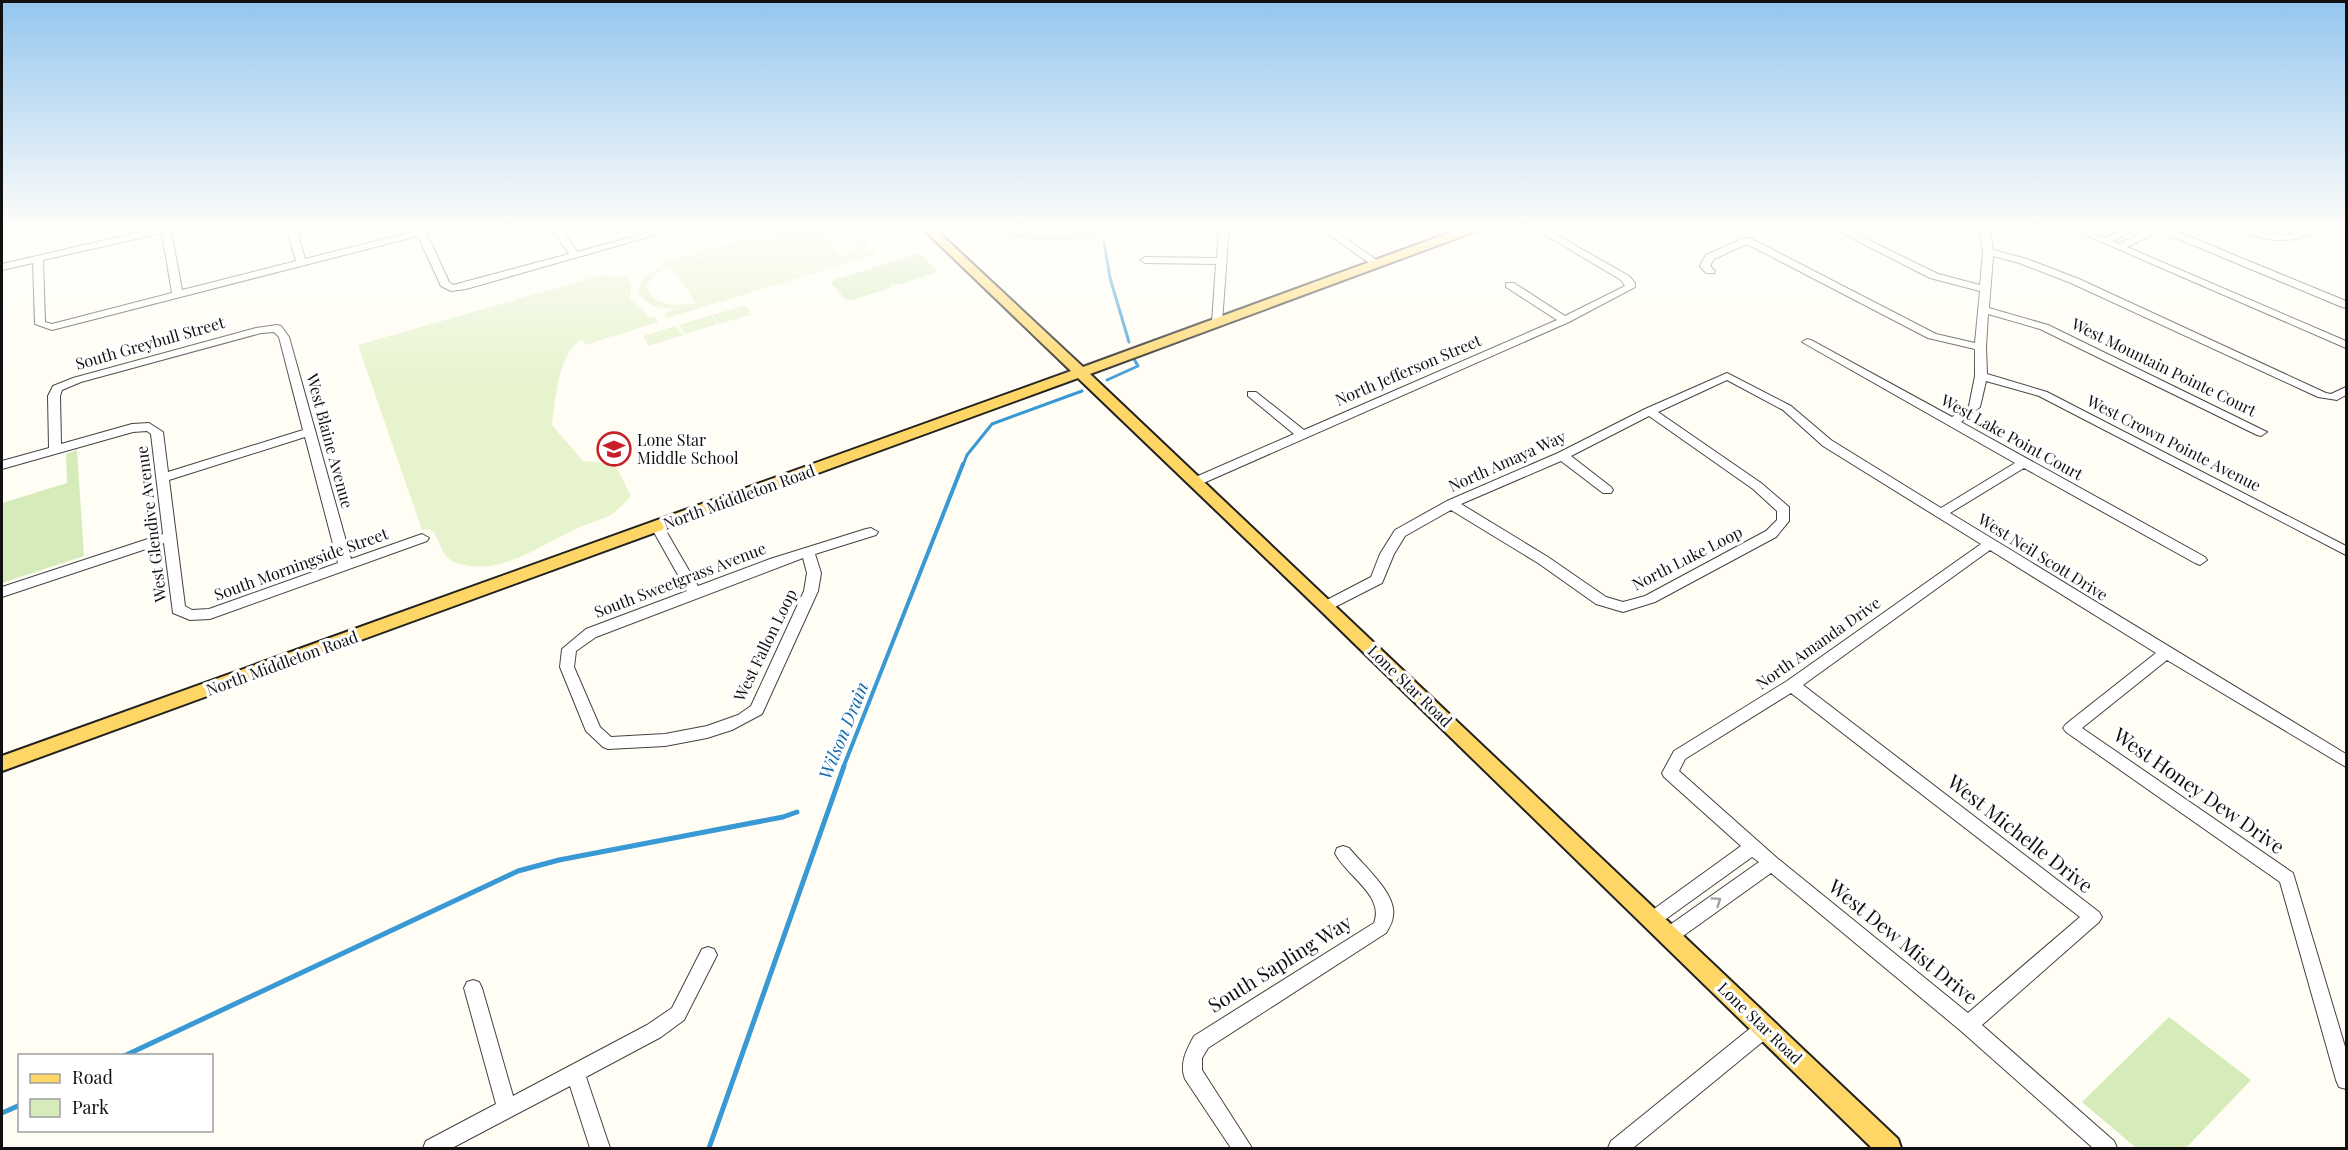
<svg xmlns="http://www.w3.org/2000/svg" width="2348" height="1150" font-family="'Playfair Display',serif">
	<style>
		.green { fill: #d5ecba }
		.pitch { fill: #e6f3cd }
		.lines { fill: none; stroke-linecap: round; stroke-linejoin: round }
		.stream-far2 { stroke: #3999d4; stroke-width: 3 }
		.stream-far1 { stroke: #3999d4; stroke-width: 4 }
		.stream { stroke: #3999d4; stroke-width: 5 }
		.canal { fill: #b6e1f9; fill-rule: evenodd }
		.minor-casing { stroke: #434343; stroke-width: 2 }
		.major-casing { stroke: #212121; stroke-width: 4 }
		.minor { fill: #fff; fill-rule: evenodd }
		.major { fill: #fed665; fill-rule: evenodd }
		.oneway { stroke: #9f9f9f }
		.labels { text-anchor: middle; stroke-width: 6; stroke-linejoin: round; paint-order: stroke }
		.street-label { font-size: 16px; fill: #101010; stroke: #fff }
		.poi-label { font-size: 16px; fill: #101010; stroke: #fff; text-anchor: start }
		.water-label { font-size: 18px; font-style: italic; fill: #126aaa; stroke: #fff }
		.near-street-label { font-size: 20px; fill: #101010; stroke: #fff }
	</style>
	<rect width="100%" height="100%" fill="#fffdf4"/>
	<path class="green" d="M916 254 922 255 936 270 935 273 899 285 892 284 890 288 852 300 845 299 831 283 834 280Z
		M77 450 84 556 2 583V503L67 483 66 454Z
		M2169 1017 2251 1080 2186 1148H2136L2082 1102Z"/>
	<path class="pitch" d="M789 227H806L671 266C659 272 649 276 647 290 657 307 678 306 696 303L671 267 812 227H815L843 258 696 303 847 257 854 252 861 240 858 233 845 227 863 228 868 233 870 240 862 253 873 250 877 254 667 318 664 314 675 309C660 309 645 305 638 291L643 277 669 261Z
		M598 276 627 277 631 286 630 300 642 308 649 318 654 316 658 322 611 337 606 331 610 337 585 345 582 339C557 355 556 398 552 425L583 461 613 464 616 467 631 496C609 521 606 516 578 528 539 545 502 577 457 563 439 558 442 538 430 529L422 530 358 345Z
		M745 305 752 314 719 324 713 315Z
		M711 315 718 324 685 334 679 325Z
		M676 326 683 335 649 346 643 336Z"/>
	<g class="lines">
		<path class="stream-far2" d="M1104 242 1110 278 1129 342
			M1107 380 1138 366 1134 359
			M963 465 967 455 992 424 1082 391"/>
		<path class="stream-far1" d="M843 768 963 464"/>
		<path class="stream" d="M124 1056 518 871 559 860 783 817 797 812
			M2 1113 20 1105
			M709 1148 844 766"/>
		<path class="canal" d="M975 227C987 226 999 230 1011 232 1025 235 1039 235 1053 235 1079 234 1109 225 1132 227 1107 244 1000 245 975 227Z"/>
		<g class="minor-casing">
			<path id="minor" d="M162 227H179L171 231 182 290 296 261 286 227H296L305 259 416 231 414 227H424L449 282 453 285 569 254 551 227H561L577 252 669 227H683L466 289 451 291 441 286 418 236 52 330 35 324 33 263 2 270V264ZM162 233 172 293 52 324 45 322 43 260Z
				M1219 227H1229L1222 322 1217 325 1212 322 1216 264 1145 263 1140 260 1145 257 1217 258Z
				M1318 227H1329L1381 263 1376 266 1372 265Z
				M1532 227H1543L1629 276 1635 283V287L1569 322 1199 485H1191L1189 482 1191 479 1294 434 1248 396V392H1256L1304 430 1557 320 1506 287V283H1514L1565 316 1625 286 1621 280Z
				M1830 227H1842L1938 274 1980 285 1983 252 1980 232 1963 227H1989L1993 250 2027 259 2079 279 2326 393 2331 394 2346 387V395L2337 400 2318 397 2071 283 2019 263 1993 256 1989 308 2048 325 2267 432 2261 436 2257 435 2040 329 1988 314 1986 347 1987 374 2047 392 2346 546V555L2039 396 1986 381 1980 407 1961 422 2205 557 2207 560 2200 565 2195 563 2024 468 1950 513 2346 754V767L2167 660 2082 728 2293 873 2346 1050V1089L2339 1087 2336 1080 2280 882 2066 732 2063 728 2066 724 2156 653 1990 550 1803 685 2099 912 2102 917 2099 922 1982 1025 2114 1141 2117 1148H2093L1961 1031 1771 873 1676 941 1670 943 1664 941 1661 935 1664 929 1759 862 1752 857 1659 924 1653 927 1647 924 1644 919 1647 914 1741 846 1664 777 1662 773 1674 751 1787 681 1981 544 1823 446 1783 410 1727 380 1658 412 1761 483 1789 507V521L1776 537 1655 602 1623 612 1596 604 1538 563 1451 510 1405 536 1394 554 1382 583 1331 609H1321L1319 606 1321 603 1371 577 1380 554 1395 530 1447 501 1558 453 1645 409 1727 373 1791 406 1831 440 1941 508 2015 463 1802 342 1807 339 1811 340 1952 417 1969 406 1975 376V349L1928 338 1747 244 1714 259 1710 266 1715 271 1714 273H1706L1700 266 1706 255 1744 238H1750L1936 334 1975 343 1980 291 1930 278ZM1649 416 1753 489 1777 511V520L1766 531 1645 596 1623 602 1606 597 1548 557 1461 504 1561 461 1603 493H1611L1613 490 1611 487 1571 456ZM1791 693 2080 917 1968 1013 1777 858 1679 771 1685 759Z
				M2067 227H2079L2105 238 2127 227H2139L2113 241 2119 244 2152 227H2166L2346 301V308L2342 307 2159 231 2127 247 2346 341V348Z
				M2239 227C2254 226 2266 234 2281 235 2295 235 2307 226 2322 227 2300 245 2261 244 2239 227Z
				M277 325 281 326 289 337 351 559 422 534 429 538 427 541 210 619 190 620 173 613 164 543 2 597V587L163 534 151 434 147 431 133 432 2 469V461L49 448 48 396 53 386 73 378 256 328ZM274 332 279 337 303 430 168 472 163 432 149 423 132 424 61 444 60 396 62 390 81 382 261 333ZM305 437 338 563 209 609 192 610 185 606 169 480Z
				M657 523 662 524 698 586 770 559 866 529 871 528 878 532 876 535 815 554 821 573 818 591 762 714 732 730 707 738 665 746 608 749 603 747 586 731 560 667 562 649 586 629 687 591 651 527ZM803 558 807 573 804 591 751 706 738 715 707 726 665 734 611 737 600 727 574 667 576 651 596 637Z
				M1343 846 1349 848C1362 864 1397 894 1393 915 1393 922 1389 928 1386 933L1208 1048 1202 1058V1070L1252 1148H1231L1185 1079C1179 1063 1187 1049 1194 1036L1374 923C1385 895 1345 875 1335 853L1337 848Z
				M708 947 714 949 717 955 684 1020 661 1037 586 1077 610 1148H590L570 1086 452 1148H423L426 1141 496 1104 464 988 467 982 473 980 479 982 482 988 513 1096 647 1025 672 1008 702 949Z
				M1765 1019 1772 1022 1774 1028 1772 1034 1633 1148H1608L1611 1141 1758 1022Z"/>
		</g>
		<g class="major-casing">
			<path id="major" d="M921 227H933L1083 367 1465 227H1481L1479 230 1090 374 1898 1139 1901 1148H1872L1320 610 1078 378 2 771V756L1071 371Z"/>
		</g>
		<use href="#minor" class="minor"/>
		<use href="#major" class="major"/>
	</g>
	<defs><path id="oneway-chevron" d="M-2-3.5L2.5 0L-2 3.5" fill="none" stroke-width="1.6" stroke-linecap="round" stroke-linejoin="round" transform="scale(1.5)"/></defs>
	<use class="oneway" href="#oneway-chevron" transform="translate(1717 901) rotate(-35)"/>
	<linearGradient id="sky" x2="0" y2="1"><stop stop-color="#94c6ef"/><stop offset="0.59" stop-color="#fffefa"/><stop offset="1" stop-color="#fffefa" stop-opacity="0"/></linearGradient>
	<rect width="2348" height="388" fill="url(#sky)"/>
	<defs>
		<g id="school-ring" transform="scale(1.725)"><circle r="9.5" fill="#fff" stroke="#c8202b" stroke-width="1.5"/><path d="M0-5L7-2L0 1L-7-2ZM-4 1L0 2.5L4 1V4Q0 6-4 4Z" fill="#c8202b"/></g>
	</defs>
	<g fill-rule="evenodd">
		<use href="#school-ring" x="614" y="449"/>
	</g>
	<g class="labels">
		<g class="street-label">
			<text transform="translate(150 343) rotate(-16)" y="6">South Greybull Street</text>
			<text transform="translate(2164 367) rotate(26)" y="6">West Mountain Pointe Court</text>
			<text transform="translate(1408 370) rotate(-23)" y="6">North Jefferson Street</text>
			<text transform="translate(2012 437) rotate(29)" y="6">West Lake Point Court</text>
			<text transform="translate(330 441) rotate(75)" y="6">West Blaine Avenue</text>
			<text transform="translate(2174 443) rotate(27)" y="6">West Crown Pointe Avenue</text>
			<text transform="translate(1507 461) rotate(-24)" y="6">North Amaya Way</text>
			<text transform="translate(739 497) rotate(-20)" y="6">North Middleton Road</text>
			<text transform="translate(151 524) rotate(-97)" y="6">West Glendive Avenue</text>
			<text transform="translate(2043 557) rotate(32)" y="6">West Neil Scott Drive</text>
			<text transform="translate(1687 558) rotate(-27)" y="6">North Luke Loop</text>
			<text transform="translate(301 564) rotate(-20)" y="6">South Morningside Street</text>
			<text transform="translate(680 580) rotate(-21)" y="6">South Sweetgrass Avenue</text>
			<text transform="translate(1818 643) rotate(-35)" y="6">North Amanda Drive</text>
			<text transform="translate(765 645) rotate(-64)" y="6">West Fallon Loop</text>
			<text transform="translate(282 663) rotate(-20)" y="6">North Middleton Road</text>
			<text transform="translate(1410 686) rotate(44)" y="6">Lone Star Road</text>
			<text transform="translate(1760 1023) rotate(44)" y="6">Lone Star Road</text>
		</g>
		<g class="poi-label">
			<text x="637" y="446">Lone Star<tspan x="637" dy="18">Middle School</tspan></text>
		</g>
		<g class="water-label">
			<text transform="translate(844 731) rotate(-68)" y="6">Wilson Drain</text>
		</g>
		<g class="near-street-label">
			<text transform="translate(2199 791) rotate(35)" y="7">West Honey Dew Drive</text>
			<text transform="translate(2020 834) rotate(38)" y="7">West Michelle Drive</text>
			<text transform="translate(1903 942) rotate(39)" y="7">West Dew Mist Drive</text>
			<text transform="translate(1280 964) rotate(-32)" y="7">South Sapling Way</text>
		</g>
	</g>
	<rect width="2348" height="1150" fill="none" stroke="#101010" stroke-width="6"/>
	<rect x="18" y="1054" width="195" height="78" fill="#ffffff" stroke="#9f9f9f" stroke-width="1.5"/>
	<rect x="30" y="1074" width="30" height="9" fill="#fed665" stroke="#9f9f9f" stroke-width="1.5"/>
	<text x="72" y="1084" font-size="18" fill="#101010">Road</text>
	<rect x="30" y="1099" width="30" height="18" fill="#d5ecba" stroke="#9f9f9f" stroke-width="1.5"/>
	<text x="72" y="1114" font-size="18" fill="#101010">Park</text>
</svg>
